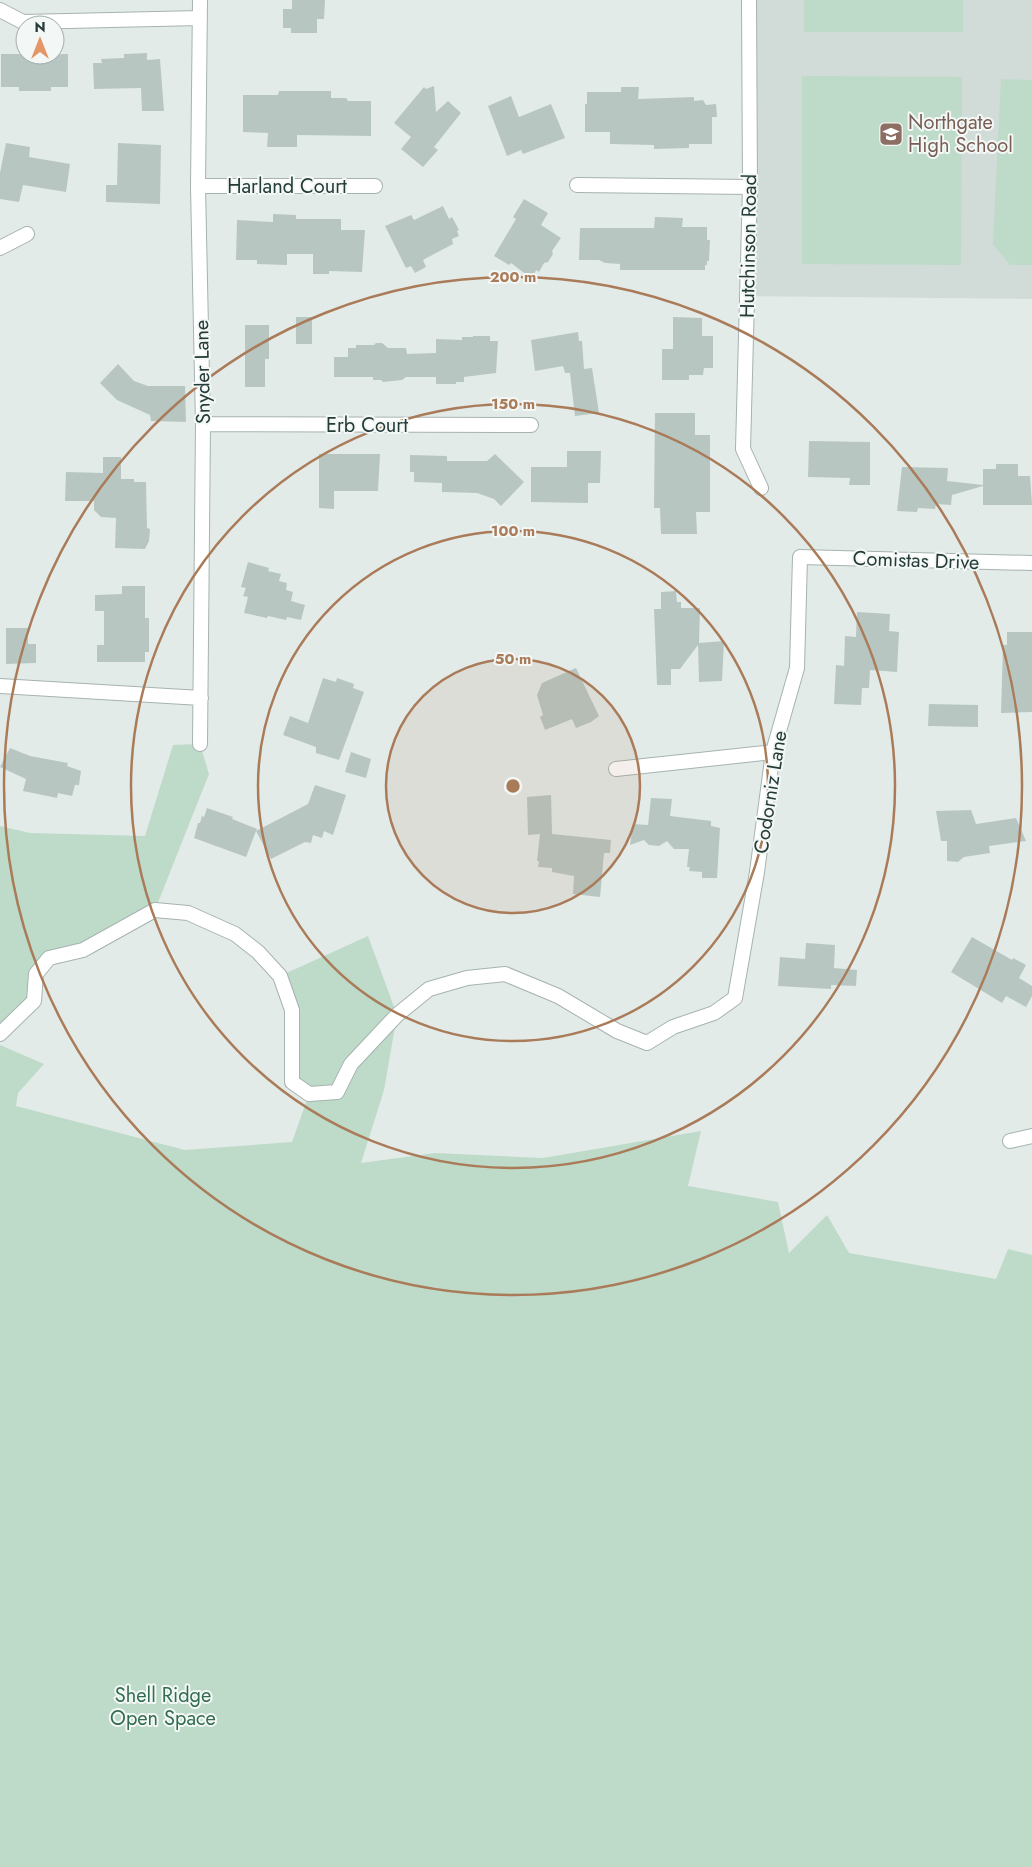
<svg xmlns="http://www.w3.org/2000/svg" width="1032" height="1867" font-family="Jost,sans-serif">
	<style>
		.built { fill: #d1dbd8 }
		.green { fill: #bedac9 }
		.building { fill: #b8c6c2 }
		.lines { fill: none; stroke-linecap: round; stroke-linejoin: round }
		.street-casing { stroke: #a6b3b0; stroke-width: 16 }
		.street { stroke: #fff; stroke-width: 14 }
		.ring { fill: none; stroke: #aa7b59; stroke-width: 2.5 }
		.labels { text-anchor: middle; stroke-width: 4; stroke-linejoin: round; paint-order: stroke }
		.education-label { font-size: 20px; fill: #785e54; stroke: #f3f8f6; text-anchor: start }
		.street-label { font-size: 20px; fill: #243b37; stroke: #f3f8f6 }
		.park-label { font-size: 20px; fill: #336d51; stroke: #f3f8f6 }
		.centre { fill: #aa7b59; stroke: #f3f8f6; stroke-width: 2.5 }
		.ring-label { font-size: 15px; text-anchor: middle; font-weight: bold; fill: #aa7b59; stroke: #f3f8f6; stroke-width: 4; stroke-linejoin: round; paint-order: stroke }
	</style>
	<rect width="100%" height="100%" fill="#e3ebe9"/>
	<path class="built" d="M749 0H1032V299L747 296Z"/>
	<path class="green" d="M804 0H963V32H804Z
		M802 76 962 77 961 265 802 264Z
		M1001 79 1032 80V265H1010L993 244Z
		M200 744 209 774 155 910 49 958 34 1001 0 1034V826L30 833 145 836 173 745Z
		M368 936 397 1015 384 1090 361 1163 435 1153 543 1158 701 1131 688 1186 778 1202 789 1253 827 1215 849 1253 996 1279 1008 1249 1032 1255V1867H0V1045L44 1064 18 1093 16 1106 185 1150 292 1142 309 1094 292 1082V1010L280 976Z"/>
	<path class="building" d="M292 0H325L324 19H317V33H291V28H283V9H292Z
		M147 53V60L160 59 164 111H142L141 88 94 89 93 63H102L101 59 124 58V54Z
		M1 54H25V55L68 54V87H51V91H19V87H1Z
		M434 86 436 112 448 101 461 113 434 147 438 150 423 167 401 149 411 137 394 123 424 87 426 89Z
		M621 87H639L638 99 694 97V101L703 100 706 105 716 104 717 117H712V144H689V148L654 149V145L610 144V132H585V104H587V92H621Z
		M279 91H331V98H346L348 101H371V136L297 135V147H267L268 133 243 132V95H278Z
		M511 96 519 117 551 104 565 138 523 154 521 150 507 156 488 106Z
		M6 143 30 147 29 157 70 164 66 192 23 185 19 202 0 199V173Z
		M118 143 161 145 160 204 106 202V185H117Z
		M524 199 548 213 541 225 561 238 552 251 553 254 548 262 544 263 539 272 536 270 532 279 511 263 509 265 494 256 516 219 513 217Z
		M443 206 449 219 452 217 459 230 457 231 459 236 452 239 453 244 423 260 426 267 415 273 411 266 406 268 385 226 411 215 414 220Z
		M273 214 296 215V219H341V230H365L362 272 329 271V274H313V254H287V265L257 264V260H236L237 220 273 222Z
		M655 217 683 218 682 227H707V240H710L709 261H707V265H705V270H620V264L605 263 599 260H579L580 228H654Z
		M296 317H312V344H296Z
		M673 317 702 318V336H713V368H704L703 375H689V380H662V349H673Z
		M245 325H269V359H265V387H245Z
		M578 332 579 341H582L584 369 592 368 599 413 575 416 570 373H565L563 366 535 371 531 340Z
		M473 336H490V341H498L496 373 464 377V382H456V384H436V377H406L402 380 383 382 381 380H373V377H334V357H348V348H356V345H374L376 343H382L388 348H406L407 354 436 353V339L462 340V337H473Z
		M118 364 134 381 148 386H185L186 422 151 421 150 415 117 400 100 383Z
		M655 413H695V435H710V512H696L697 534H661L660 508H654Z
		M809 441 870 442V485H849L850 478 808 477Z
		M567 451H601L600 483H588V503L531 502V467H567Z
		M319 454H380L378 491H334V509L319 508Z
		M495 454 524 482 501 506 494 499 477 493 442 492V483L414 482V472H410V455L447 456V461H487Z
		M103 457H121V479H134V482H146L147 528 150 529 149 541 145 549 115 548 116 518 101 517 94 510V501H65L66 472 103 473Z
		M996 464H1018V476H1030L1032 505H983V486L952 495 951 505 936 504 935 509 918 508 917 512 897 511 902 467 948 468 947 481 983 485V469H996Z
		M248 562 269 568 268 571 281 574 279 581 287 583 286 590 293 592 291 601 305 605 301 620 287 617 286 620 268 616 267 618 244 613 248 597 243 596 246 588 241 587Z
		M122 586H145V618H149V652H145V662H97V645H104V611H95V595L122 594Z
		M676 591 677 602H681V608H700L699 643 724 641 722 681 699 682 698 645 680 669H671V685H657L654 609H661V592Z
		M857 612 890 614 889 631 899 632 897 672 870 670 869 688H862L861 705 834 704 836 665 844 666 845 636 856 637Z
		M6 628H28V644H36V663L6 664Z
		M1007 632H1032V712L1001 713 1003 645H1007Z
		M576 668 599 716 591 722 576 728 572 719 545 730 540 717 543 715 537 695 542 683Z
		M323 678 336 682 337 678 354 684 353 688 364 692 339 760 316 753V747L283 735 290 716 308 723Z
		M929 704 978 705V727L928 726Z
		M10 748 30 756 68 763 67 766 81 771 79 785H75L72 796 58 793 57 798 23 791 26 779 0 767Z
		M351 752 371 759 366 778 345 772Z
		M315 785 346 795 333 835 324 831 322 838 313 835 311 843 305 842 271 859 256 831 246 857 194 838 198 823H200L202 816 204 817 207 808 233 817 232 819 257 829 256 831 308 804Z
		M551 795 552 834 611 840 610 853H604L600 897 573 894 574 876 552 872V868L538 867 539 861H537L540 834 528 835 527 797Z
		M651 798 672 799 670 816 711 821V826L720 828 717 878H702V872L689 871 690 867H687L689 849H674L667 841 659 846 649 845 644 840 630 845 633 824 648 825Z
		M971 810 976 824 1016 818 1026 841 989 846 990 853 964 857 958 862 947 861V841H941L936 811Z
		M972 937 1012 960 1013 958 1026 965 1019 978 1032 986V996L1026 1007 1006 996 1002 1003 951 972Z
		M806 943 835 945 834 968 857 970 856 986 831 985V989L778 986 780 957 805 959Z"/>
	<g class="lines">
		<g class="street-casing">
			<path id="street" d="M749 0 750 187 743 449 761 488
				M0 10 23 22 200 18
				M577 185 750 187
				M198 186H375
				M0 248 27 234
				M203 424 531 425
				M0 686 201 698
				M200 744 203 424 198 186 200 0
				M616 769 773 752
				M0 1034 34 1001 36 974 49 958 83 950 155 910 188 913 235 934 258 952 280 976 292 1010V1082L309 1094 337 1092 351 1064 397 1015 429 989 467 978 505 974 558 996 617 1031 647 1043 673 1027 714 1013 735 998 757 872 773 752 797 668 800 557 1032 563
				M1010 1141 1032 1136"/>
		</g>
		<use href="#street" class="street"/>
	</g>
	<circle cx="513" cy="786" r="127" fill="#aa7b59" fill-opacity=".12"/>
	<g class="ring">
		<circle cx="513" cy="786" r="127"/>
		<circle cx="513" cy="786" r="255"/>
		<circle cx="513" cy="786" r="382"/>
		<circle cx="513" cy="786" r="509"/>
	</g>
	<defs>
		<g id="school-square" transform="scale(1.25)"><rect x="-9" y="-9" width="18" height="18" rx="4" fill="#8d6e63" stroke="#f3f8f6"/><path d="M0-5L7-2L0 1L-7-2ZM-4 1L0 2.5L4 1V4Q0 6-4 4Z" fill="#fff"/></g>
	</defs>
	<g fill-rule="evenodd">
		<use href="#school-square" x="891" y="134"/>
	</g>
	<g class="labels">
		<g class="education-label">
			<text x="908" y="129">Northgate<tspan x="908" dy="23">High School</tspan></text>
		</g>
		<g class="street-label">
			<text x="287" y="193">Harland Court</text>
			<text transform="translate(748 246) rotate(-89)" y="7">Hutchinson Road</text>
			<text transform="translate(202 372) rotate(-91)" y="7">Snyder Lane</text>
			<text x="367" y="432">Erb Court</text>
			<text transform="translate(916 560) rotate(2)" y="7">Comistas Drive</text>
			<text transform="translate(770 792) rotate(-81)" y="7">Codorniz Lane</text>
		</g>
		<g class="park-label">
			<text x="163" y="1702">Shell Ridge<tspan x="163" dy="23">Open Space</tspan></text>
		</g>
	</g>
	<circle cx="513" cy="786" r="8" class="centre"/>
	<g class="ring-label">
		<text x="513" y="282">200 m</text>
		<text x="513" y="409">150 m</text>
		<text x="513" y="536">100 m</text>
		<text x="513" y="664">50 m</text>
	</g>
	<g transform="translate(40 40)"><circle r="24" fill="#f3f8f6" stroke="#a0acaa"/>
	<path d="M0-4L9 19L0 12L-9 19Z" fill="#e49668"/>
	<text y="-8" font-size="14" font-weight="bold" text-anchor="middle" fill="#243b37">N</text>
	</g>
</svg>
